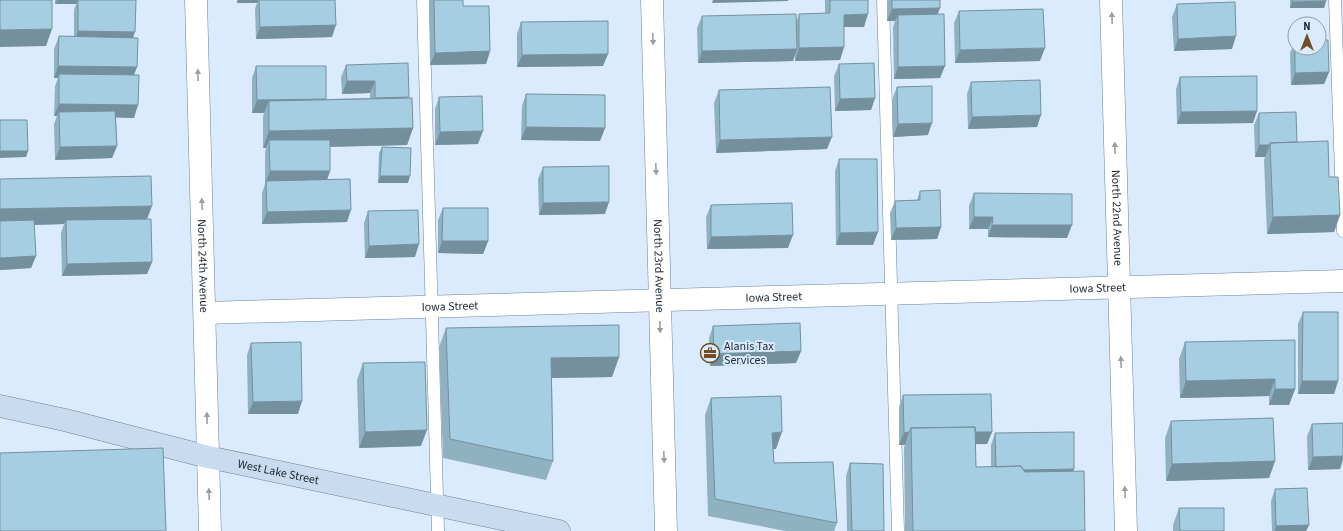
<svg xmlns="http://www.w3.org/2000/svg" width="1343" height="531" font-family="'Source Sans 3',sans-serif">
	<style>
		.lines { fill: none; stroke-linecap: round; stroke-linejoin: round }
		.service-casing { stroke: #68839e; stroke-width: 13 }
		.minor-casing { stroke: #68839e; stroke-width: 23 }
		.secondary-casing { stroke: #68839e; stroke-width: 23 }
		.service { stroke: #fff; stroke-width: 12 }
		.minor { stroke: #fff; stroke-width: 22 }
		.secondary { stroke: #c9dcef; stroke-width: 22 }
		.wall { fill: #8fb1c2 }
		.shaded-wall { fill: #74909e }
		.building { fill: #a6cee2; stroke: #74909e }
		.oneway { fill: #999ea3 }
		.labels { text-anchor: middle; stroke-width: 4; stroke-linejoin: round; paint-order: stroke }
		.street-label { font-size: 12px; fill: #1d2833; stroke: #daebfd }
		.poi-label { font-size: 12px; fill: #1d2833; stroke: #daebfd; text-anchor: start }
	</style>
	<rect width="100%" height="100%" fill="#daebfd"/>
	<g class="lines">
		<g class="service-casing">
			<path id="service" d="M423 0 438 531
				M883 0 898 531
				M1335 0 1343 231"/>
		</g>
		<g class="minor-casing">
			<g id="minor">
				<path id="s1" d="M196 0 210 531"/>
				<path id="s2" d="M652 0 666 531"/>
				<path id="s3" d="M1111 0 1126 531"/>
				<path id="s4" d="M205 313 1343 281"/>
			</g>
		</g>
		<g class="secondary-casing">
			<g id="secondary">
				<path id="s5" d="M0 406 65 420 208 457 559 531"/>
			</g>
		</g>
		<use href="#service" class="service"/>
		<use href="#minor" class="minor"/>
		<use href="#secondary" class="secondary"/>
	</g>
	<path class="wall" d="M55 0H136L133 38 137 67 134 75V118L116 117 117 146 112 158 55 160 54 124 57 116H54L55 86 58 78H54V49L59 36 74 37V10L76 4H55Z
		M237 0H335L332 37 256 39 255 9 257 3H237Z
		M429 0H463V6L490 51 486 64 430 65Z
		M825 0H868L864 27H844V47L840 60 795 61V55L793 61 698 63 697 28 702 16 797 20 799 14H825Z
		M887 0H940L938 15 940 78 894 79 893 27 895 21H887Z
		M1290 0H1326V1L1324 8H1290Z
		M1177 4 1232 49 1174 51 1172 17Z
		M959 11 1040 61 955 63 954 23Z
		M521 22 603 66 517 67V34Z
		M1295 41 1329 72 1324 84 1291 85 1290 53Z
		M839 64 875 98 871 110 835 111 834 76Z
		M346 65 408 98 413 128 407 145 330 147V171L327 179 347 222 262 224V193L265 184V153L266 148H263V117L264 113H252V78L256 66 326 99 370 98V93L342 94 341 77Z
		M1180 77 1253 123 1177 124 1176 89Z
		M971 82 1037 127 968 129 967 94Z
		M897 87 928 135 893 137 892 100Z
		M719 90 827 149 716 153 714 103Z
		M526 94 605 128 600 141 521 140 522 106Z
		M439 97 478 144 435 145V109Z
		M1259 113 1297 142 1329 177 1340 215 1334 232 1267 234 1264 160 1265 157H1255L1254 125Z
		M382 147 408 183H378L379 153Z
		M839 159 873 245H836L835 171Z
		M543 167 605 214 539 215 538 179Z
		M0 179 147 219 152 262 147 274 62 276 61 233 64 224 34 225 36 256 31 268 0 270Z
		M920 191 941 227 937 239 891 240 890 213 895 201 917 200Z
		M974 193 1067 238 988 237V229H969V206Z
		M711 205 788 248 707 249 706 217Z
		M443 208 488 241 483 254 438 253V220Z
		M368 211 415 257 365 258 364 223Z
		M1303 312 1338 381 1334 394H1298V324Z
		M713 326 801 351 796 363 710 366 709 338Z
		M446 328 619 357 612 377 552 378 553 461 546 480 443 458 439 347Z
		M1295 340V389L1289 405H1269V396L1180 398 1179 359 1185 342Z
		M251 343 298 414H248L247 355Z
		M363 363 421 446 359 448 357 380Z
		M903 395 992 432 987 444H975L976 467H991V445L995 433 1073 471 1085 531H905L904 447 905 445H899V407Z
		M711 398 776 449H773L774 463 837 523 834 531H786L708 516 705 415Z
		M1171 421 1275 461 1269 478 1166 481 1165 438Z
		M1343 423V459L1340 469 1308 470 1307 436 1312 424Z
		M850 463 884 531H847L846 476Z
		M1275 489 1309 525 1306 531H1272L1271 501Z
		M1179 508 1224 531H1173V525Z"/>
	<path class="shaded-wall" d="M57 0H78L76 4H55Z
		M238 0H258L257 3H237Z
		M713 0H788V1L712 3Z
		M1326 1 1324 8H1290L1292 2Z
		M940 8 935 20 898 15 895 21H887L892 9Z
		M868 14 864 27H839L844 15Z
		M336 25 332 37 256 39 260 27Z
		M52 29 46 46 0 47V30Z
		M78 31 135 32 131 44 74 43Z
		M1236 36 1232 49 1174 51 1178 39Z
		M844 47 840 60 795 61 799 48Z
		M1045 48 1040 61 955 63 960 50Z
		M797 49 793 61 698 63 702 51Z
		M490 51 486 64 430 65 435 53Z
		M608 54 603 66 517 67 522 55Z
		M58 66 137 67 132 79 59 74 58 78H54Z
		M945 66 940 78 894 79 898 67Z
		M1329 72 1324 84 1291 85 1295 73Z
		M347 81H375L370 93 342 94Z
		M875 98 871 110 835 111 840 99Z
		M326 99 269 101 264 113H252L257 100Z
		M59 104 138 105 134 118 59 116V112L57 116H54Z
		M1257 111 1253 123 1177 124 1181 112Z
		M1041 115 1037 127 968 129 972 117Z
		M932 123 928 135 893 137 898 124Z
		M526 127 605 128 600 141 521 140Z
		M413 128 407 145 269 148V140L266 148H263L269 131Z
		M483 131 478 144 435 145 440 132Z
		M832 137 827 149 716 153 720 140Z
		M1259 145H1270L1265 157H1255Z
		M117 146 112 158 55 160 60 147Z
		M0 151H28L26 157 0 158Z
		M270 171H330L326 183 266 181 265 184Z
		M380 176H410L408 183H378Z
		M609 202 605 214 539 215 543 203Z
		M152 206 146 222 66 220 64 224 0 226V209Z
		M351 210 347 222 262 224 267 212Z
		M1340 215 1334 232 1267 234 1273 217Z
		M974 217H993L988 229H969Z
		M992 225H1072L1067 238 988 237Z
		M941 227 937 239 891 240 896 228Z
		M878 232 873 245H836L840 233Z
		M793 235 788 248 707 249 711 237Z
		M442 241H488L483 254 438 253Z
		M419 244 415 257 365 258 369 246Z
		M36 256 31 268 0 270V258Z
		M152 262 147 274 62 276 67 264Z
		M801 351 796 363 710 366 714 354Z
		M619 357 612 377 544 378 551 358Z
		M1275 379 1269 396 1180 398 1186 381Z
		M1302 381H1338L1334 394H1298Z
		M1275 389H1295L1289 405H1269Z
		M302 401 298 414H248L253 402Z
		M427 430 421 446 359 448 365 432Z
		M782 432 776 449H766L772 433Z
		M909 432 905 445H899L904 433Z
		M911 432H992L987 444 911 445Z
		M1343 456V459L1340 469 1308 470 1313 457Z
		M1275 461 1269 478 1166 481 1172 464Z
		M1074 469 1070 481 996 470Z
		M1309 525 1306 531H1275L1276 526Z"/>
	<path class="building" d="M0 0H52V29L0 30Z
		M78 0H136L135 32 78 31Z
		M259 0H335L336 25 260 27Z
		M434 0H463V6H489L490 51 435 53Z
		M830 0H868V14L844 15V47L799 48V14L830 13Z
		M892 0H940V8L892 9Z
		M1292 0H1326V1L1292 2Z
		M1235 2 1236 36 1178 39 1177 4Z
		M1043 9 1045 48 960 50 959 11Z
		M796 14 797 49 702 51V16Z
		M944 14 945 66 898 67V15Z
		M608 21V54L522 55 521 22Z
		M59 36 138 38 137 67 58 66Z
		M1319 40H1328L1329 72 1295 73V41V48H1319Z
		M408 63 409 97 375 98V81H347L346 65Z
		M874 63 875 98 840 99 839 64Z
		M256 66H326V99L257 100Z
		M59 74 139 75 138 105 59 104Z
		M1257 76V111L1181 112 1180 77Z
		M1040 80 1041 115 972 117 971 82Z
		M932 86V123L898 124 897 87Z
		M830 87 832 137 720 140 719 90Z
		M526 94 605 95V128L526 127Z
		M482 96 483 131 440 132 439 97Z
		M412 98 413 128 269 131V101Z
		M115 111 117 146 60 147 59 112Z
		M1296 112 1297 142 1270 143V145H1259V113Z
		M0 120H27L28 151H0Z
		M269 140H330V171H270Z
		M1328 141 1329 177H1338L1340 215 1273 217 1270 143Z
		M382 147 411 148 410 176H380Z
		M839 159H877L878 232 840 233Z
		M609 166V202L543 203V167Z
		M151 176 152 206 0 209V179Z
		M350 179 351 210 267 212 266 181Z
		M940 190 941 227 896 228 895 201 920 200V191Z
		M974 193 1072 194V225H992L993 217H974Z
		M792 203 793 235 711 237V205Z
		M443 208H488V241H442Z
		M418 210 419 244 369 246 368 211Z
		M151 219 152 262 67 264 66 220Z
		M34 220 36 256 0 258V221Z
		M1303 312H1338V381H1302Z
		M800 323 801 351 714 354 713 326Z
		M619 325V357L551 358 553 461 450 439 446 328Z
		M1295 340V389H1275V379L1186 381 1185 342Z
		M301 342 302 401 253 402 251 343Z
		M425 362 427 430 365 432 363 363Z
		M991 394 992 432H975V427L911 428 909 432 904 433 903 395Z
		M781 396 782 432 772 433 774 463 833 462 837 523 715 499 711 398Z
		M1273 418 1275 461 1172 464 1171 421Z
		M1343 423V456L1313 457 1312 424Z
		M975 427 976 467 1021 466 1025 472 1084 471 1085 531H913L911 428Z
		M1074 432V469L1023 470 1021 466 996 467 995 433Z
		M163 448 166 531H0V453Z
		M850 463 883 464 884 531H852Z
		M1307 488 1309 525 1276 526 1275 489Z
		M1179 508H1224V531H1180Z"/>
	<defs><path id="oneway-solid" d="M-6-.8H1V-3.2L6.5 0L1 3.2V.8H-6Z"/></defs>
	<g class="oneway">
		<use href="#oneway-solid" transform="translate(1112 18) rotate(-92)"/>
		<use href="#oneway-solid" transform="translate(653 39) rotate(88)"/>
		<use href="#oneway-solid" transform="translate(198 75) rotate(-92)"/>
		<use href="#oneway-solid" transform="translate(1115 148) rotate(-92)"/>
		<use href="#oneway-solid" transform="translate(656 169) rotate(88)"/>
		<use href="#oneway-solid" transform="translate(202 204) rotate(-92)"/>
		<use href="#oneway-solid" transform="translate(660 327) rotate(88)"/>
		<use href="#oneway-solid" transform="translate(1121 362) rotate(-92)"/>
		<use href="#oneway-solid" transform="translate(207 418) rotate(-91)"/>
		<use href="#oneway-solid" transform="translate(664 457) rotate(88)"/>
		<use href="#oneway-solid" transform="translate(1125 492) rotate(-92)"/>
		<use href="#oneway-solid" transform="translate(209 494) rotate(-92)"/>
	</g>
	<defs>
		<g id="office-ring" transform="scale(1)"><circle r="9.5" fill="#daebfd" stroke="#704f26" stroke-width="1.5"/><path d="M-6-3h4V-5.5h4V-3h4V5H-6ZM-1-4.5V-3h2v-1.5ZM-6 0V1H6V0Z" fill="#704f26"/></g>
	</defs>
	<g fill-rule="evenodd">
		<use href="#office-ring" x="710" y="353"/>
	</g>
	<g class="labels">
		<g class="street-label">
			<text dy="4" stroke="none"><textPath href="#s3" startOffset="218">North 22nd Avenue</textPath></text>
			<text dy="4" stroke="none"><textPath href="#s1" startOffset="266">North 24th Avenue</textPath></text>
			<text dy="4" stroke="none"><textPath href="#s2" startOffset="266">North 23rd Avenue</textPath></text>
			<text dy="4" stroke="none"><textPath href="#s4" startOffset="893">Iowa Street</textPath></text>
			<text dy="4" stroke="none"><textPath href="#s4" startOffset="569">Iowa Street</textPath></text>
			<text dy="4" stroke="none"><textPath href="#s4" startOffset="245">Iowa Street</textPath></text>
			<text dy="4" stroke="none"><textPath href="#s5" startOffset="286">West Lake Street</textPath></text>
		</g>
		<g class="poi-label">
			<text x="724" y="350">Alanis Tax<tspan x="724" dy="14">Services</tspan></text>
		</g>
	</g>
	<g transform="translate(1307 36)"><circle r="19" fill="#daebfd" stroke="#8e9dac"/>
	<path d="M0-3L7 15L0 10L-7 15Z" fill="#704f26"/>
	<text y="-6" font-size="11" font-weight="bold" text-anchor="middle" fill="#1d2833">N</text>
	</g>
</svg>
